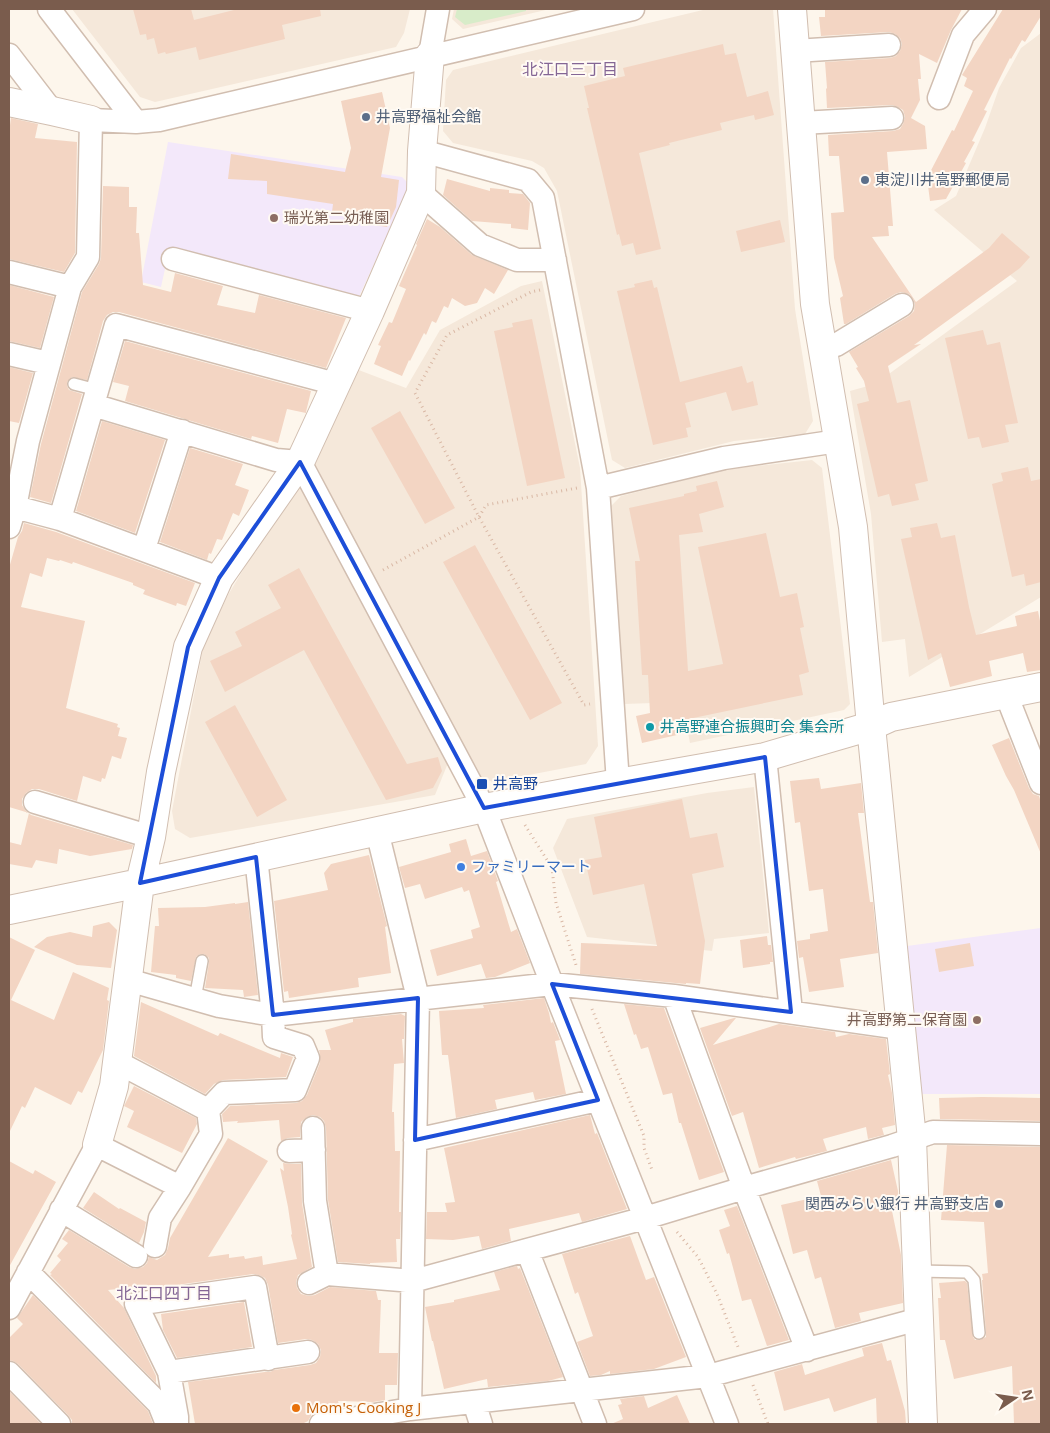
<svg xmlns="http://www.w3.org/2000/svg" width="1050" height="1433" font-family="'Open Sans','Noto Sans JP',sans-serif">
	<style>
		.residential { fill: #f5e8da }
		.education { fill: #f3e8fa }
		.green { fill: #d8ecc9 }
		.building { fill: #f3d5c3 }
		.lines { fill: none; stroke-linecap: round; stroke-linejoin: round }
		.service-casing { stroke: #d1beb0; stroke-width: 14 }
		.minor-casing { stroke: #d1beb0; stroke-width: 25 }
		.tertiary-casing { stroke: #d1beb0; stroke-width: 30 }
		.path { stroke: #d9b8a5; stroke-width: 3; stroke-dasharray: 1 4; stroke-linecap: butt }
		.service { stroke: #fff; stroke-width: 11 }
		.minor { stroke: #fff; stroke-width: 22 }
		.tertiary { stroke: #fff; stroke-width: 28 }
		.marked { fill: none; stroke: #1d4ed8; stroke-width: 4; stroke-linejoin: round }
		.service-dot { fill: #5c6f8a; stroke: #fffaf3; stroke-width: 2 }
		.education-dot { fill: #8d6e63; stroke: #fffaf3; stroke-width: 2 }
		.culture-dot { fill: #0f9aa8; stroke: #fffaf3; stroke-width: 2 }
		.transit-dot { fill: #1a4fb4; stroke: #fffaf3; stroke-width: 2 }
		.shop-dot { fill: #3f7fe0; stroke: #fffaf3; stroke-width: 2 }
		.food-dot { fill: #e8710a; stroke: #fffaf3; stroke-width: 2 }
		.labels { text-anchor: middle; stroke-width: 4; stroke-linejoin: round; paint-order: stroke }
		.service-label { font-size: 15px; fill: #4e5e75; stroke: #fffaf3; text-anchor: start }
		.education-label { font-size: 15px; fill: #785e54; stroke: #fffaf3; text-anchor: start }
		.culture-label { font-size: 15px; fill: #0d838f; stroke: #fffaf3; text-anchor: start }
		.transit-label { font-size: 15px; fill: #164399; stroke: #fffaf3; text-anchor: start }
		.shop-label { font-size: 15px; fill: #366cbe; stroke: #fffaf3; text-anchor: start }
		.food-label { font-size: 15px; fill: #c56008; stroke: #fffaf3; text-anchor: start }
		.neighbourhood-label { font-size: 16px; fill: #846695; stroke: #fffaf3 }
	</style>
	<rect width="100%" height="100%" fill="#fdf6ec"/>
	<path class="residential" d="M72 9H410L404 33 396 47 155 102 140 97Z
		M454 9H550L463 29 452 19Z
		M707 9H773L795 309 813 421 805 434 734 441 625 468 612 460 557 191 544 168 532 161 453 143 443 131 446 80 453 70Z
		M1041 33V597L909 677 905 639 882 642 871 514 850 391 875 384 1017 281 934 210 956 196 985 128 999 88 1021 48Z
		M542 281 580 468 598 746 586 764 493 782 478 776 311 461 356 369 406 388 440 330 521 286Z
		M812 460 822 468 850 704 844 710 690 743 682 702 624 704 611 506 621 496 729 469Z
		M301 486 448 763 435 795 190 838 175 829 172 811 203 648 228 595 292 489Z
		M754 787 769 933 714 939 712 951 587 937 553 848 567 819 707 793Z"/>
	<path class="education" d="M168 142 402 177 410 185 357 301 169 251 161 287 141 282Z
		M1041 928V1094H920L907 946Z"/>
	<path class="green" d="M457 9H526V11L465 25 455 17Z"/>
	<path class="building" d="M133 9H191L194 20 238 9H320L321 16 282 25 285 39 199 60 196 47 166 54 165 52 158 54 154 38 147 40 146 34 140 35Z
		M825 9H962L951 30 937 63 919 54 921 79H918L920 100 911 118 925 126 927 149 887 152 893 226H888L889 236 872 237 916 302 989 248 1002 233 1030 257 1020 268 914 345 921 344 888 366 897 403 910 400 928 481 915 484 919 500 892 506 889 494 878 497 857 404 869 401 864 381 856 368 858 367 849 352 909 316 914 311 915 304 913 299 909 294 901 292 895 294 846 324H844L840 298 843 296 834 258 831 213 844 212 839 156H829L828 135 893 131 900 129 903 124 905 117 903 110 898 107 892 105 827 108 826 89 827 88 825 62 890 58 896 56 900 51 902 44 900 38 895 34 889 32 821 36 819 17H825Z
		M1003 9H1041V16L1025 42 1022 40 1011 59 1010 58 984 110 987 111 972 141 975 142 964 162 966 163 946 199 930 201 927 178 952 130 954 131 973 91 964 86 967 78 962 75Z
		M723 44 725 55 736 53 747 97 768 91 774 115 755 120 754 115 720 123 722 130 669 143 670 145 639 153 661 249 636 255 633 243 622 246 619 234 617 235 587 108H589L584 86 625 76 623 68Z
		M382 92 390 128 381 177 399 180 396 207 387 227 344 220 346 213 332 212 333 204 267 194V181L228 179 231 154 345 172 351 148 341 101Z
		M11 118 38 124 35 138 77 142 75 253 64 272 9 259V132Z
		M447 179 490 191V188L509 190V193L523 194 530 203 528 230 511 228V224L472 221 443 195Z
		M103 186 129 187V207H137L136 233H139L143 285 171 292 175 273 223 286 217 305 255 313 259 295 346 318 326 368 119 312H113L107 315 103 321 87 380 72 377 67 382V386L69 390 82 394 51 503 30 497 41 444 82 292 99 264 101 258Z
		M427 219 440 227 472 255 508 270 494 294 485 288 477 303 465 306 452 298 448 308 444 306 436 323 432 321 426 335 424 333 410 361 409 360 402 376 374 364 381 346 378 345 389 322 392 323 406 289 399 286 417 245 416 244Z
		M780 220 785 242 741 252 736 231Z
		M652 280 654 288 657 287 680 382 742 366 747 383 753 381 758 405 732 411 726 392 685 403 691 427 686 428 688 437 653 445 617 291 635 287 634 284Z
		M9 285 54 297 40 348 9 341Z
		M532 319 565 478 527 486 494 331 513 327 512 323Z
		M983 330 987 345 1000 342 1018 423 1005 425 1009 442 982 448 979 437 968 439 945 338Z
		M125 341 311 391 306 412V413L287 409 278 443 252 436 251 439 125 401 129 386 113 382Z
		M9 367 33 373 19 423 9 421Z
		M400 411 455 508 425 524 371 428Z
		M102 421 165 440 135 533 76 511Z
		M190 448 243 464 235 485 249 490 239 516 233 513 222 540 217 539 211 554 209 553 207 560 160 542Z
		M1028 467 1031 481 1041 479V582L1026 586 1024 574 1012 577 992 484 1003 481 1001 473Z
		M717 481 724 507 699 514 703 532 679 535 688 671 723 664 698 547 766 533 780 597 797 593 804 627 800 628 809 672 799 675 803 695 674 722 677 735 642 743 636 716 650 713 648 675H642L635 561H640L629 508 684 496V494L697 491 696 486Z
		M24 523 56 532 195 583 186 606 177 603 176 606 143 594 145 590 133 585V583L73 562 72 564 60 560 59 561 47 558 42 577 30 573 21 607 85 621 66 708 118 724 117 727 120 728 118 736 127 738 121 759 112 756 105 779 102 778 101 782 83 776 77 801 39 789H32L26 793 22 799V805L26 811 31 815 133 845 132 849 90 856 59 849 57 864 36 860 32 868 9 864V842L21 845 29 813 9 807V568L18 537 22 531Z
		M937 523 941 538 955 535 969 607 976 635 1017 626 1015 616 1038 611 1041 626V670L1027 672 1023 653 989 661 992 676 950 687 941 653 928 660 901 539 912 537 910 528Z
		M475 545 562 703 530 720 443 562Z
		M299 568 407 764 438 757 442 771 433 788 386 800 304 650 225 692 210 661 242 646 235 632 281 608 268 585Z
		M235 705 287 800 257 817 205 722Z
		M1009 738 1029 788 1033 794 1039 796 1041 802V854L1014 790 1006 776 992 745Z
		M819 778 821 789 861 783 864 813H858L870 902H873L878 953 840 959 844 987 809 992 803 957 799 958 797 941 810 939V934L828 931 823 889 809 891 800 822 795 823 790 781Z
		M682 799 690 838 717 833 724 867 692 874 705 941 700 984 686 983V984L580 974 581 943 657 946 644 884 593 895 585 860 602 857 594 817Z
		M466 839 471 856 487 851 498 881 496 882 511 932 517 929 530 963 495 977 486 978 481 964 437 976 430 950 473 938 471 930 480 927 469 890 464 892 462 887 425 899 420 884 405 888 399 867 451 852 449 844Z
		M369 855 387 926 385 927 391 973 358 978 359 987 289 998 288 991 284 992 274 901 328 890 324 873 331 864Z
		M248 902 258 995 244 997 243 990 205 988 209 962V958L204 954H200L196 957 191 981 176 978V975L151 972 155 926H159L158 908 205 907 235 903V904Z
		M109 922 117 930 111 968 77 965 34 947 47 937 70 932 92 937 93 926Z
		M767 936 768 945H771L773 962H770V964L743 968 740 940Z
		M9 937 35 950 11 1000 54 1020 73 972 109 988 107 1000 109 1001 103 1050 82 1093 78 1091 71 1105 35 1087 25 1108 22 1106 9 1133Z
		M970 943 974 966 939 972 935 949Z
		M544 998 549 1013 551 1023 553 1022 560 1040 555 1041 566 1094 535 1100 533 1092 495 1100 497 1109 456 1118 448 1055H442L439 1011 484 1008 483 1005Z
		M141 1002 218 1036 220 1033 280 1058 281 1053 293 1057 286 1077 223 1080 214 1084 205 1094 134 1056Z
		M624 1004 664 1008 724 1172 699 1180 681 1123H679L672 1093 663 1095 648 1047 641 1049 636 1034 634 1035Z
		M401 1014 405 1016 404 1039H402L404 1063 394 1064 392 1112H394L395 1151H400L399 1212H401L400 1239H396L397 1262 370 1263V1264L338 1262 328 1200 326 1128 324 1121 320 1117 313 1115 307 1117 301 1122 300 1137 288 1138 281 1141 279 1120 237 1123 238 1121 223 1122 222 1114 230 1106 296 1103 302 1101 307 1095 320 1063V1054L319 1050H331L325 1030 353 1022V1019Z
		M734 1018H736L713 1045 779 1024 835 1032 836 1037 849 1034 886 1039 890 1074 888 1075 892 1093 895 1125 882 1128 884 1135 868 1139 866 1127 823 1139 827 1151 796 1159 795 1157 759 1168 743 1112 732 1116 700 1028Z
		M134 1086 196 1118 197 1124 182 1153 127 1127 134 1111 124 1106Z
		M982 1097 1041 1098V1121L940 1119 939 1098Z
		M590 1115 595 1134 597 1133 627 1209 582 1222 579 1213 509 1229 511 1241 482 1249 479 1236 453 1240 426 1239 427 1212H447L445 1203 455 1202 444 1148Z
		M228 1138 268 1161 208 1257 229 1254V1258L244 1256 245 1259 262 1256 263 1265 297 1259 291 1235 292 1234 288 1207 280 1168 284 1171 283 1163 290 1164H301L302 1203 312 1267 298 1275 296 1282 297 1288 301 1294 309 1296 315 1295 330 1287 376 1291 378 1300H381L379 1353H398L397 1385H385V1400L373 1402 338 1401 340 1408 318 1411 312 1414 308 1421 304 1423 292 1424H195L188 1382 265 1372H270L274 1370 310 1365 316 1363 320 1357 321 1350 318 1344 312 1340 306 1339 278 1343 268 1285 265 1278 259 1275 253 1274 156 1288V1285L108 1290 124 1308 156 1376V1383L50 1275 52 1274 50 1273 61 1260 57 1256 68 1243 62 1239 69 1230 129 1267 135 1269 143 1267 147 1263 149 1257 157 1260 165 1255 168 1248 170 1238Z
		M947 1145 1041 1147V1424H1014L1012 1366 954 1379 945 1340H940L938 1298H941L939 1283 965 1281 967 1283 973 1337 975 1340H980L986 1337V1333L982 1280H983L982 1274 988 1273 984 1222 941 1220Z
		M891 1160 898 1191 899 1209 892 1211 901 1255 903 1303 859 1313 861 1321 835 1328 821 1277 815 1279 807 1250 793 1254 781 1205 821 1196 817 1181Z
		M9 1161 33 1174 35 1170 56 1182 9 1267Z
		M94 1192 119 1209 120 1208 146 1222 144 1232 139 1243 83 1208Z
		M737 1206 789 1340 767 1346 751 1299 742 1301 729 1253 727 1254 719 1230 730 1226 724 1210Z
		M630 1236 646 1280 654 1277 686 1357 654 1369 610 1374V1371L601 1375 590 1376 577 1342 593 1336 578 1292 575 1294 562 1254Z
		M517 1266 518 1269 520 1268 563 1377 548 1381 488 1387 487 1379 444 1389 433 1341H432L425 1307 454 1302V1300L500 1290 494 1272Z
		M33 1295 148 1411 153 1424H72V1420L68 1415 18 1364 13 1361 9 1360V1338L23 1324 17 1318Z
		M244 1302 252 1347 177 1358 163 1330 161 1314Z
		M882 1343 887 1361 891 1360 905 1411 906 1424H877L876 1398 834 1412 829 1398 784 1411 774 1372 802 1364 805 1375 864 1356 862 1348Z
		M9 1391 41 1424H9Z
		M677 1395 690 1424H611L623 1419 618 1405 622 1404 620 1399 644 1396 648 1408Z"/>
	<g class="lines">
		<g class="service-casing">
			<path id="service" d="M74 384 97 390
				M195 999 202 961
				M917 1271 967 1272 974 1280 979 1333"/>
		</g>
		<g class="minor-casing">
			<path id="minor" d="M49 9 136 122
				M795 51 889 45
				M9 55 52 111
				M430 55 438 9
				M939 98 963 35 985 9
				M801 123 892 118
				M422 151 528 180 543 198 598 488 618 783
				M421 193 480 245 517 260H555
				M173 259 370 311
				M9 272 70 287
				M822 350 836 345 902 305
				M9 354 48 363
				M93 405 276 460 300 462 484 808 552 984 727 1424
				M598 488 724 458 838 441
				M15 507 60 519 219 578
				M60 519 116 325 336 384
				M9 527 15 507 28 441 70 287 88 257 91 120 136 122 159 120 633 9
				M144 549 182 431
				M1006 694 1041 783
				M765 757 791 1012
				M35 802 151 837
				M377 831 418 998 410 1409
				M128 980 219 1006 273 1015 552 984 674 996 900 1028
				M674 996 744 1188 807 1350
				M117 1062 208 1110
				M313 1128 315 1201 327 1274
				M415 1140 598 1100
				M289 1151 314 1150
				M61 1210 136 1256
				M155 1246 160 1218 180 1187
				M527 1250 595 1424
				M28 1272 159 1404 167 1424
				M309 1283 327 1274 413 1281 645 1218 744 1188 892 1146 933 1132 1041 1134
				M9 1308 97 1145 180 1187 211 1134 208 1110 224 1093 295 1090 308 1058 303 1046 274 1037 273 1015 256 857
				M169 1372 308 1352
				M9 1373 59 1424
				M474 1402 481 1424
				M177 1424V1417L169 1372 136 1304 255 1287 268 1359
				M321 1424 410 1409 708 1376 919 1319"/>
		</g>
		<g class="tertiary-casing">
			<path id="tertiary" d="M792 9 815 304 853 527 871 726 912 1139 923 1424
				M9 102 52 111 91 120
				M9 910 140 883 484 808 618 783 765 757 871 726 891 717 1041 687
				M97 1145 114 1086 140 883 151 837 161 772 188 647 219 578 300 462 370 311 421 193 422 151 430 55"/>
		</g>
		<path class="path" d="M540 290 531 292 447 335 415 393 479 517 584 705 590 704
			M383 570 479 517 486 505 577 488
			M525 825 552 868 556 903 576 965
			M592 1009 644 1136V1148L652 1170
			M677 1232 698 1257 717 1294 738 1347
			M753 1385 768 1424"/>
		<use href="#service" class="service"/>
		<use href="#minor" class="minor"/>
		<use href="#tertiary" class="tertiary"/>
	</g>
	<path class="marked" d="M300 462 484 808 765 757 791 1012 552 984 598 1100 415 1140 418 998 273 1015 256 857 140 883 188 647 219 578Z"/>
	<g class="service-dot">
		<circle cx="366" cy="117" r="5"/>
		<circle cx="865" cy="180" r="5"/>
		<circle cx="999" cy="1204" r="5"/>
	</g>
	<g class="education-dot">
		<circle cx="274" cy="218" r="5"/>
		<circle cx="977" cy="1020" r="5"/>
	</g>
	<circle class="culture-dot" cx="650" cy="727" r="5"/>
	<rect class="transit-dot" x="476" y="778" width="12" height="12" rx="2.5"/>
	<circle class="shop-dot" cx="461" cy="867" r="5"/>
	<circle class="food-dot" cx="296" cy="1408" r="5"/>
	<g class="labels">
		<g class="service-label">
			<text x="376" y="122">井高野福祉会館</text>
			<text x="875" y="185">東淀川井高野郵便局</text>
			<text x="989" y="1209" text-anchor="end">関西みらい銀行 井高野支店</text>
		</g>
		<g class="education-label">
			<text x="284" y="223">瑞光第二幼稚園</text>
			<text x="967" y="1025" text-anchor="end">井高野第二保育園</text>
		</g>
		<g class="culture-label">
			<text x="660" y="732">井高野連合振興町会 集会所</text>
		</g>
		<g class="transit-label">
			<text x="493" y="789">井高野</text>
		</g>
		<g class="shop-label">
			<text x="471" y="872">ファミリーマート</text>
		</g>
		<g class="food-label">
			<text x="306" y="1413">Mom's Cooking J</text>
		</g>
		<g class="neighbourhood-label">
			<text x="570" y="75">北江口三丁目</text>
			<text x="164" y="1299">北江口四丁目</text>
		</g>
	</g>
	<rect width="1050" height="1433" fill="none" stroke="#7a5c4d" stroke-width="20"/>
	<g transform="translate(1015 1398) rotate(77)" stroke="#fffaf3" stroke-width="4" paint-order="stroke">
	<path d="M0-4L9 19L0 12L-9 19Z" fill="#7a5c4d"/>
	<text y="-8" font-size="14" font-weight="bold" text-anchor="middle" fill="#7a5c4d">N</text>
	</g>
</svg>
